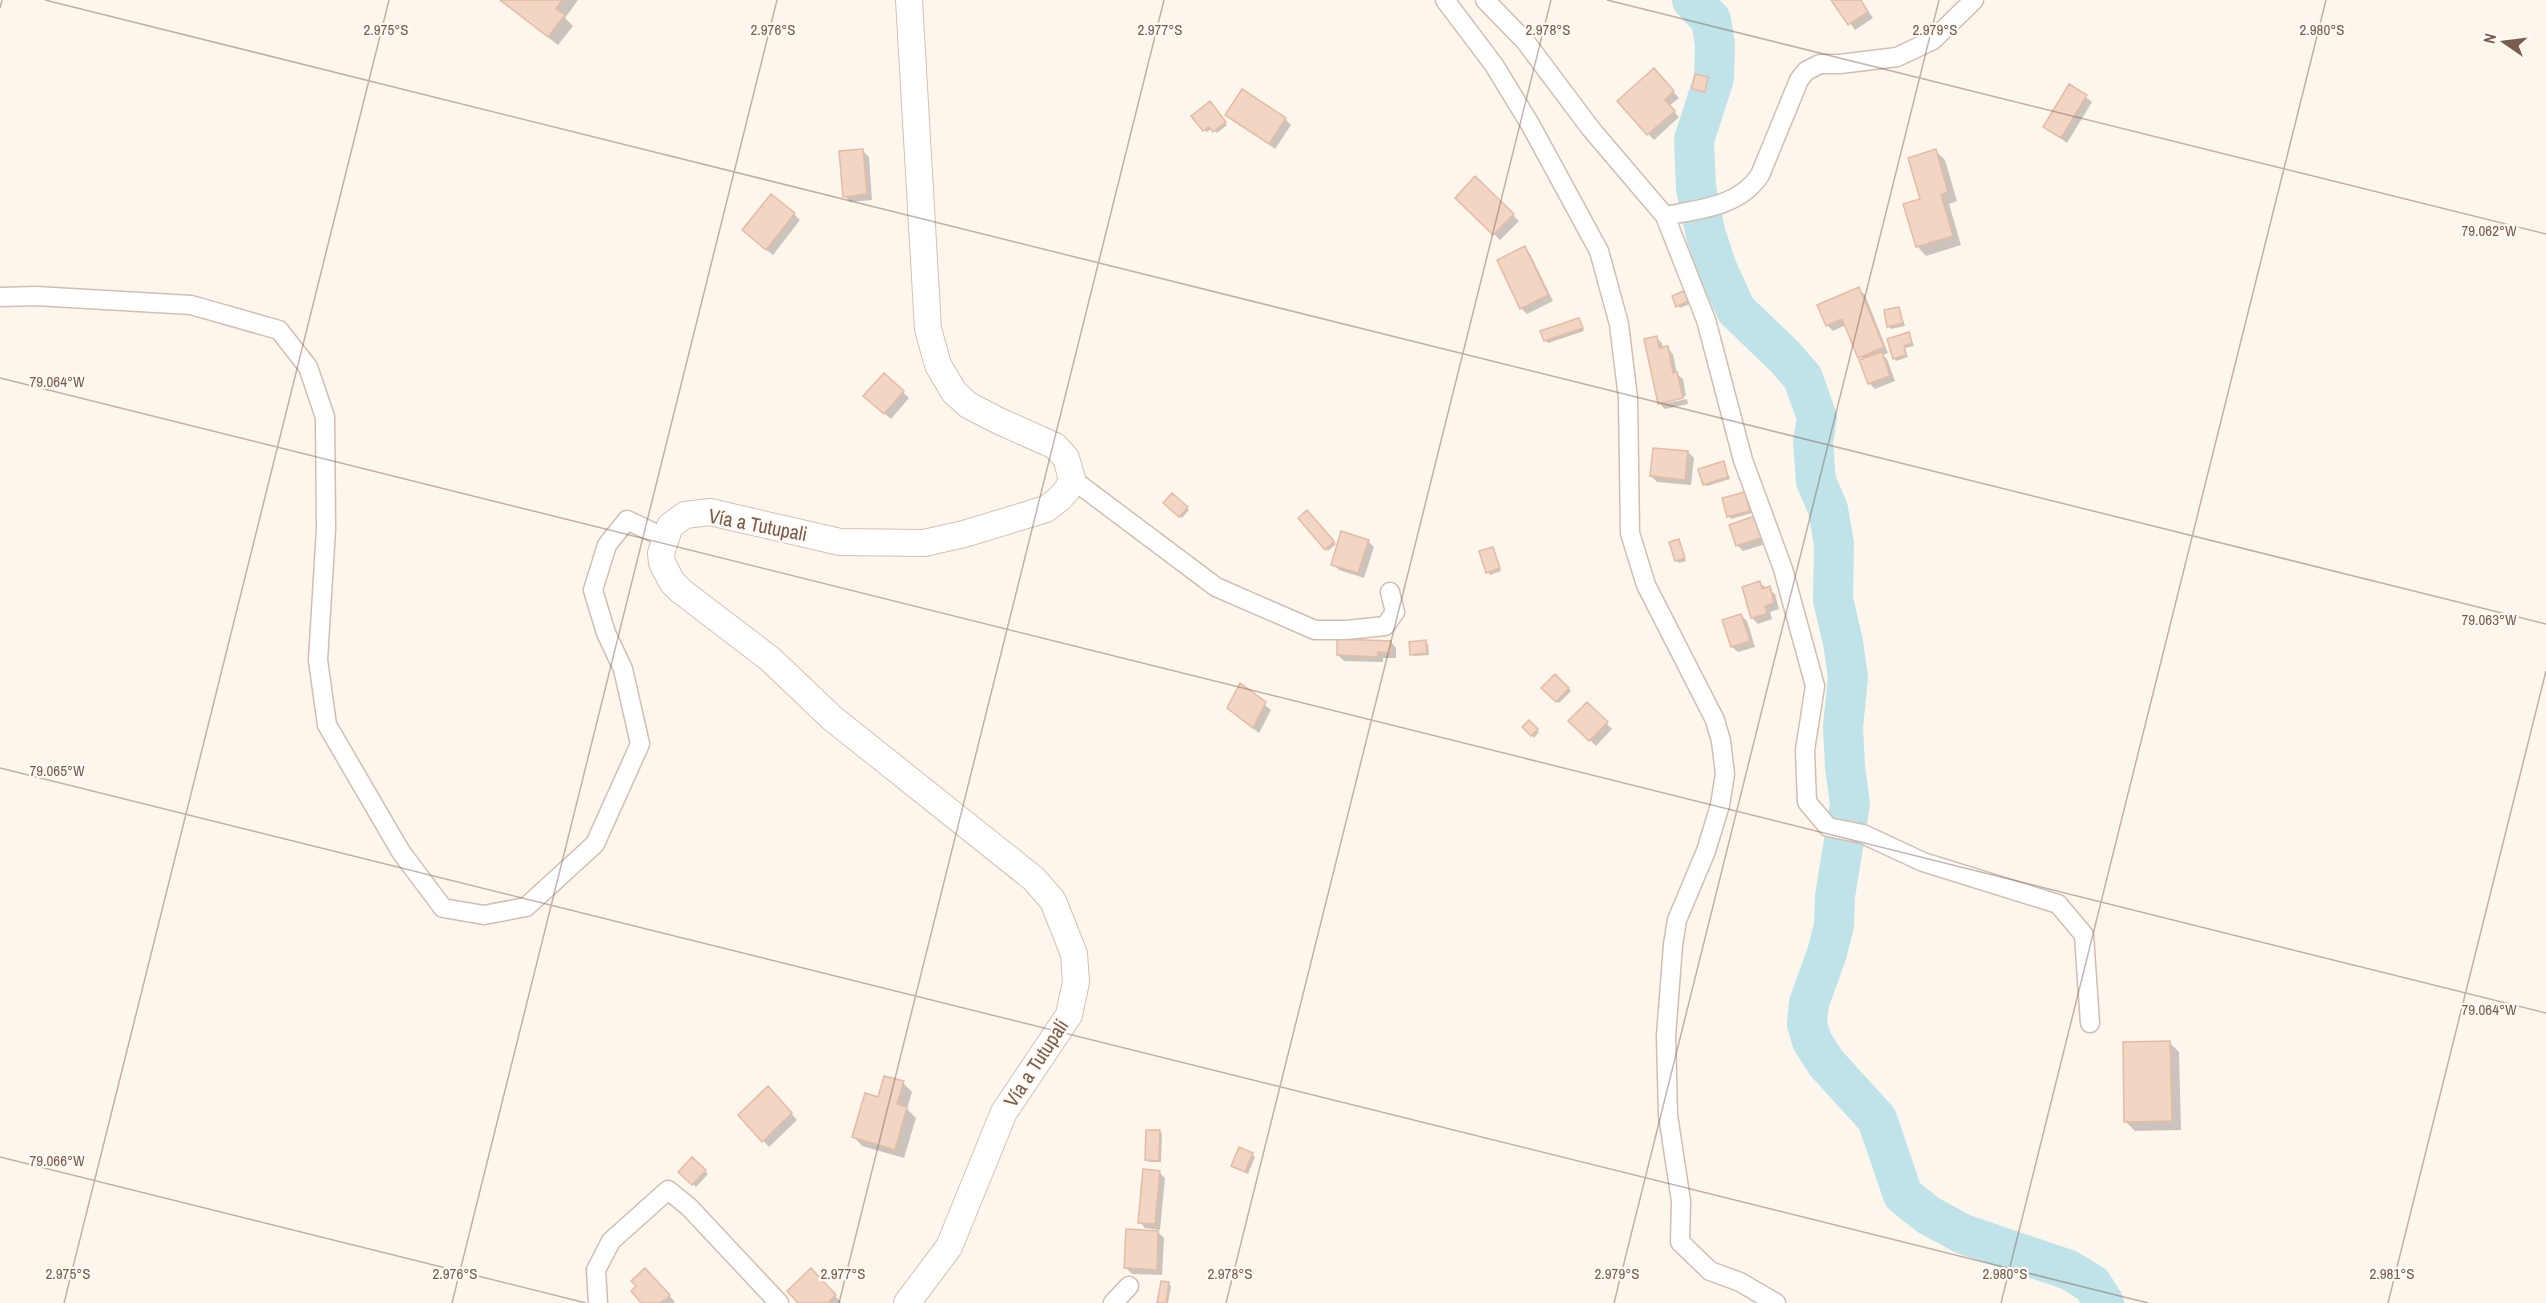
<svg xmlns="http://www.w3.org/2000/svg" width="2546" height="1303" font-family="'Archivo Narrow',sans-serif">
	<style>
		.shadow { fill: #0003 }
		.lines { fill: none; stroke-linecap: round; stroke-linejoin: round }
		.river { stroke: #bfe3e8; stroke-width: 40 }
		.building { fill: #f3d5c3; stroke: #e6bba3; stroke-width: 1.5 }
		.street-casing { stroke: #d1beb0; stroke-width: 21 }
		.secondary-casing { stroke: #d6c0b0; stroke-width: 28 }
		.street { stroke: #fff; stroke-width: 18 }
		.secondary { stroke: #fff; stroke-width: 26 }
		.ticks { fill: none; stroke: #7a5c4d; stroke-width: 1.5; stroke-opacity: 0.45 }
		.labels { text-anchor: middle; stroke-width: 4.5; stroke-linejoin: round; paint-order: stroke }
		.street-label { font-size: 20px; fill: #7a5c4d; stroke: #fffaf3 }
		.ticks-label { font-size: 15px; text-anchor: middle; fill: #7a5c4d; stroke: #fffaf3; stroke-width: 4.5; stroke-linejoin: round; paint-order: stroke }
	</style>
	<rect width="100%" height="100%" fill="#fdf6ec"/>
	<path class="shadow" d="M500 0H578L565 18 573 26 558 45Z
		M1833 0H1861L1873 18 1855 30Z
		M1659 76 1679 98 1669 106 1679 117 1654 140 1619 101Z
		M1707 79 1710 81 1707 94 1694 88Z
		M2070 86 2092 102 2067 143 2045 127Z
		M1212 106 1227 125 1217 133 1212 128 1207 132 1204 130Z
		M1227 115 1285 119 1291 125 1275 149Z
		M863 151 869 157 872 200 850 202 845 196Z
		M1936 151 1945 160 1957 201 1949 204 1961 245 1926 256 1917 246 1922 200Z
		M1475 178 1519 221 1500 240 1457 198Z
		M794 214 800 220 773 255 750 236Z
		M1525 248 1530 254 1553 301 1527 314 1521 308Z
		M1859 289 1865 295 1888 353 1883 355 1887 359 1895 381 1875 389 1869 383 1863 360 1846 325 1833 331 1827 325Z
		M1674 297 1694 302 1680 308Z
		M1899 308 1905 326 1891 329 1888 326Z
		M1579 320 1584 331 1548 343 1545 340Z
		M1909 334 1914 346 1905 348 1908 357 1896 361 1894 358Z
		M1656 337 1662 343 1663 349 1667 348 1673 354 1677 374 1683 379 1686 396 1662 401V404L1687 399 1688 404 1665 409 1659 403Z
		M903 392 909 398 891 419 871 402Z
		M1688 452 1694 458 1691 485 1657 482 1651 476Z
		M1724 463 1730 479 1707 486 1704 484Z
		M1745 493 1752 513 1731 519 1724 499Z
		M1172 495 1189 510 1182 518 1165 503Z
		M1307 512 1336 544 1328 551 1300 518Z
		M1756 517 1769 543 1743 551 1737 545Z
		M1678 540 1686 561 1679 563 1676 560Z
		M1368 541 1374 547 1364 578 1339 570 1333 564Z
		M1493 549 1501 571 1490 575 1488 572Z
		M1760 583 1775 594 1779 609 1770 612 1772 619 1758 624 1752 618 1744 588Z
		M1741 615 1747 621 1755 647 1738 652 1732 647 1724 621Z
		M1391 642 1396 648V658H1383V662L1344 661 1338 655Z
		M1425 642 1428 644 1429 655 1414 656 1412 654Z
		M1555 676 1571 691 1559 703 1543 688Z
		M1241 686 1271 710 1259 733 1235 714Z
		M1587 704 1612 729 1596 746 1570 721Z
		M1529 722 1539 732 1534 738 1524 727Z
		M2170 1043 2179 1052 2181 1130 2135 1131 2126 1122Z
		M903 1083 912 1092 907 1109 916 1118 904 1158 862 1146 853 1136 879 1099Z
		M774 1094 797 1120 769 1147 740 1115Z
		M1160 1132 1162 1134 1161 1162H1150L1147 1160Z
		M1252 1154 1255 1157 1248 1174 1232 1166Z
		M692 1159 708 1174 696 1187 680 1172Z
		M1159 1172 1165 1178 1160 1230 1145 1228 1140 1222Z
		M1158 1232 1164 1238 1162 1275 1132 1274 1126 1268Z
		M811 1270 841 1302 840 1303H800Z
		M651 1275 675 1302 673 1303H643Z
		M1169 1284 1171 1286 1168 1303H1159Z"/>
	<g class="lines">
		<path class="river" d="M1692 0 1711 20 1715 45 1714 78 1694 140 1696 188 1706 235 1717 268 1736 310 1785 357 1803 378 1817 418 1813 442 1816 481 1828 509 1834 544 1833 600 1843 642 1848 677 1843 727 1845 767 1850 804 1835 896 1834 925 1827 953 1809 1003 1807 1024 1812 1041 1826 1063 1877 1119 1903 1195 1928 1215 1963 1234 2069 1270 2092 1284 2104 1303"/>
	</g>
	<path class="building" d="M500 0H562L556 9 565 15 548 37Z
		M1831 0H1861L1868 12 1848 25Z
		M1654 68 1674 91 1665 100 1675 111 1647 135 1617 101Z
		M1695 74 1708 77 1705 92 1692 89Z
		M2069 84 2087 95 2061 138 2043 127Z
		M1242 89 1286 118 1269 144 1225 115Z
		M1210 101 1226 122 1213 132 1209 127 1203 131 1191 116Z
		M863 149 867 194 843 197 839 151Z
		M1936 149 1948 192 1941 195 1953 236 1916 247 1903 204 1920 199 1908 158Z
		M1475 176 1514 214 1493 235 1455 198Z
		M771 194 795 213 766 250 742 230Z
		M1525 246 1548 295 1520 309 1497 260Z
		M1859 287 1884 347 1858 358 1842 319 1826 326 1817 305Z
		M1688 289 1692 299 1676 307 1672 296Z
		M1899 307 1903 323 1887 327 1884 310Z
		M1579 318 1583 328 1544 341 1540 331Z
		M1909 332 1912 343 1904 346 1906 355 1893 359 1887 339Z
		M1657 336 1659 348 1668 346 1673 373 1677 372 1683 398 1658 404 1644 339Z
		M1882 352 1890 376 1868 384 1859 360Z
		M884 373 904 391 884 414 863 396Z
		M1653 448 1688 451 1685 480 1650 476Z
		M1724 461 1728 477 1703 485 1698 469Z
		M1745 492 1750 511 1727 517 1722 498Z
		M1172 493 1188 507 1179 517 1163 503Z
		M1307 510 1334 541 1325 550 1298 518Z
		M1757 515 1764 537 1736 546 1729 525Z
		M1341 531 1369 540 1358 573 1331 565Z
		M1679 539 1685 558 1675 561 1669 542Z
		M1493 547 1500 568 1486 573 1479 551Z
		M1760 581 1762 589 1770 586 1774 603 1765 606 1767 614 1751 618 1742 587Z
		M1741 614 1750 641 1731 647 1722 620Z
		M1337 639 1391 641 1390 653 1378 652 1377 657 1337 655Z
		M1426 640 1427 653 1410 655 1409 642Z
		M1555 674 1569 688 1556 702 1541 688Z
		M1240 683 1266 702 1253 728 1227 708Z
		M1587 702 1608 722 1589 741 1568 721Z
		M1529 720 1538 729 1531 736 1522 727Z
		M2170 1041 2172 1121 2124 1122 2123 1042Z
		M884 1076 904 1081 897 1104 907 1107 895 1150 852 1137 865 1093 878 1097Z
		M768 1086 792 1113 762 1142 738 1115Z
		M1146 1130H1160L1159 1161 1145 1160Z
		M1239 1147 1253 1153 1245 1172 1231 1166Z
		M692 1157 706 1170 692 1185 678 1172Z
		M1143 1169 1160 1171 1155 1224 1138 1223Z
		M1126 1229 1158 1231 1157 1270 1124 1268Z
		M645 1268 670 1295 661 1303H641L631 1291 636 1286 631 1281Z
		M811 1268 836 1295 829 1301 831 1303H798L787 1291Z
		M1161 1281 1169 1282 1166 1303H1157Z"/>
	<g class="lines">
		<g class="street-casing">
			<path id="street" d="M1445 0 1494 65 1530 124 1599 251 1619 324 1628 398 1630 533 1646 585 1715 720 1721 741 1725 774 1720 805 1706 851 1677 920 1673 945 1666 1036 1668 1115 1681 1201 1680 1242 1710 1271 1740 1282 1776 1303
				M1485 0 1525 41 1591 129 1665 216C1699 209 1739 207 1760 175L1799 80 1806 71 1820 64H1840L1897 57 1933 40 1974 0
				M1665 216 1706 320 1743 460 1783 569 1815 686 1805 750 1807 802 1828 827 1863 834 1923 862 2058 904 2084 935 2090 1023
				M0 297 36 296 191 305 279 330 308 367 325 417 326 529 318 660 327 725 401 852 443 908 484 915 526 907 595 844 640 744 623 669 606 633 593 590 607 545 627 520 665 538
				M1072 479 1216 587 1315 630H1346L1385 626 1395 612 1390 592
				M598 1303 596 1270 611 1241 668 1190 689 1207 779 1303
				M1113 1303 1129 1286"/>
		</g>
		<g class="secondary-casing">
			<path id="secondary" d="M907 1303 949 1247 1004 1112 1069 1015 1076 982 1074 954 1053 901 1034 879 832 718 770 659 681 591 672 582 662 563 661 553 670 526 685 515 710 512 840 542 924 543 964 534 1046 509 1059 499 1067 490 1072 479 1066 458 1055 446 999 421 968 405 954 392 938 365 928 329 909 0"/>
		</g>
		<use href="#street" class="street"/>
		<use href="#secondary" class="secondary"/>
	</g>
	<path class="ticks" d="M45 0 2546 624M1607 0 2546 234M0 8 2 0M0 378 2546 1013M0 768 2148 1303M0 1157 586 1303M64 1303 389 0M452 1303 777 0M839 1303 1164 0M1226 1303 1551 0M1614 1303 1939 0M2001 1303 2326 0M2388 1303 2546 671"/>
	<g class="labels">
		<g class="street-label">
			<text transform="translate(758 525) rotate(11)" y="7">Vía a Tutupali</text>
			<text transform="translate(1036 1063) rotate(-57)" y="7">Vía a Tutupali</text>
		</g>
	</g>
	<g class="ticks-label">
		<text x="386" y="35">2.975°S</text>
		<text x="773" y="35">2.976°S</text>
		<text x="1160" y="35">2.977°S</text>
		<text x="1548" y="35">2.978°S</text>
		<text x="1935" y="35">2.979°S</text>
		<text x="2322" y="35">2.980°S</text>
		<text x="2489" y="236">79.062°W</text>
		<text x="57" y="387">79.064°W</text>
		<text x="2489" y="625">79.063°W</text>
		<text x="57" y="776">79.065°W</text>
		<text x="2489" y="1015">79.064°W</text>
		<text x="57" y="1166">79.066°W</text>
		<text x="68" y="1279">2.975°S</text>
		<text x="455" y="1279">2.976°S</text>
		<text x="843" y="1279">2.977°S</text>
		<text x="1230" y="1279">2.978°S</text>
		<text x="1617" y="1279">2.979°S</text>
		<text x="2005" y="1279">2.980°S</text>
		<text x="2392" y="1279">2.981°S</text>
	</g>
	<g transform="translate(2504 42) rotate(284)" stroke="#fffaf3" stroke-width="4.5" paint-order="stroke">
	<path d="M0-4.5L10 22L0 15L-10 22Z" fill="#7a5c4d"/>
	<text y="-9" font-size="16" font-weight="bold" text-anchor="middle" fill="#7a5c4d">N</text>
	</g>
</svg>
